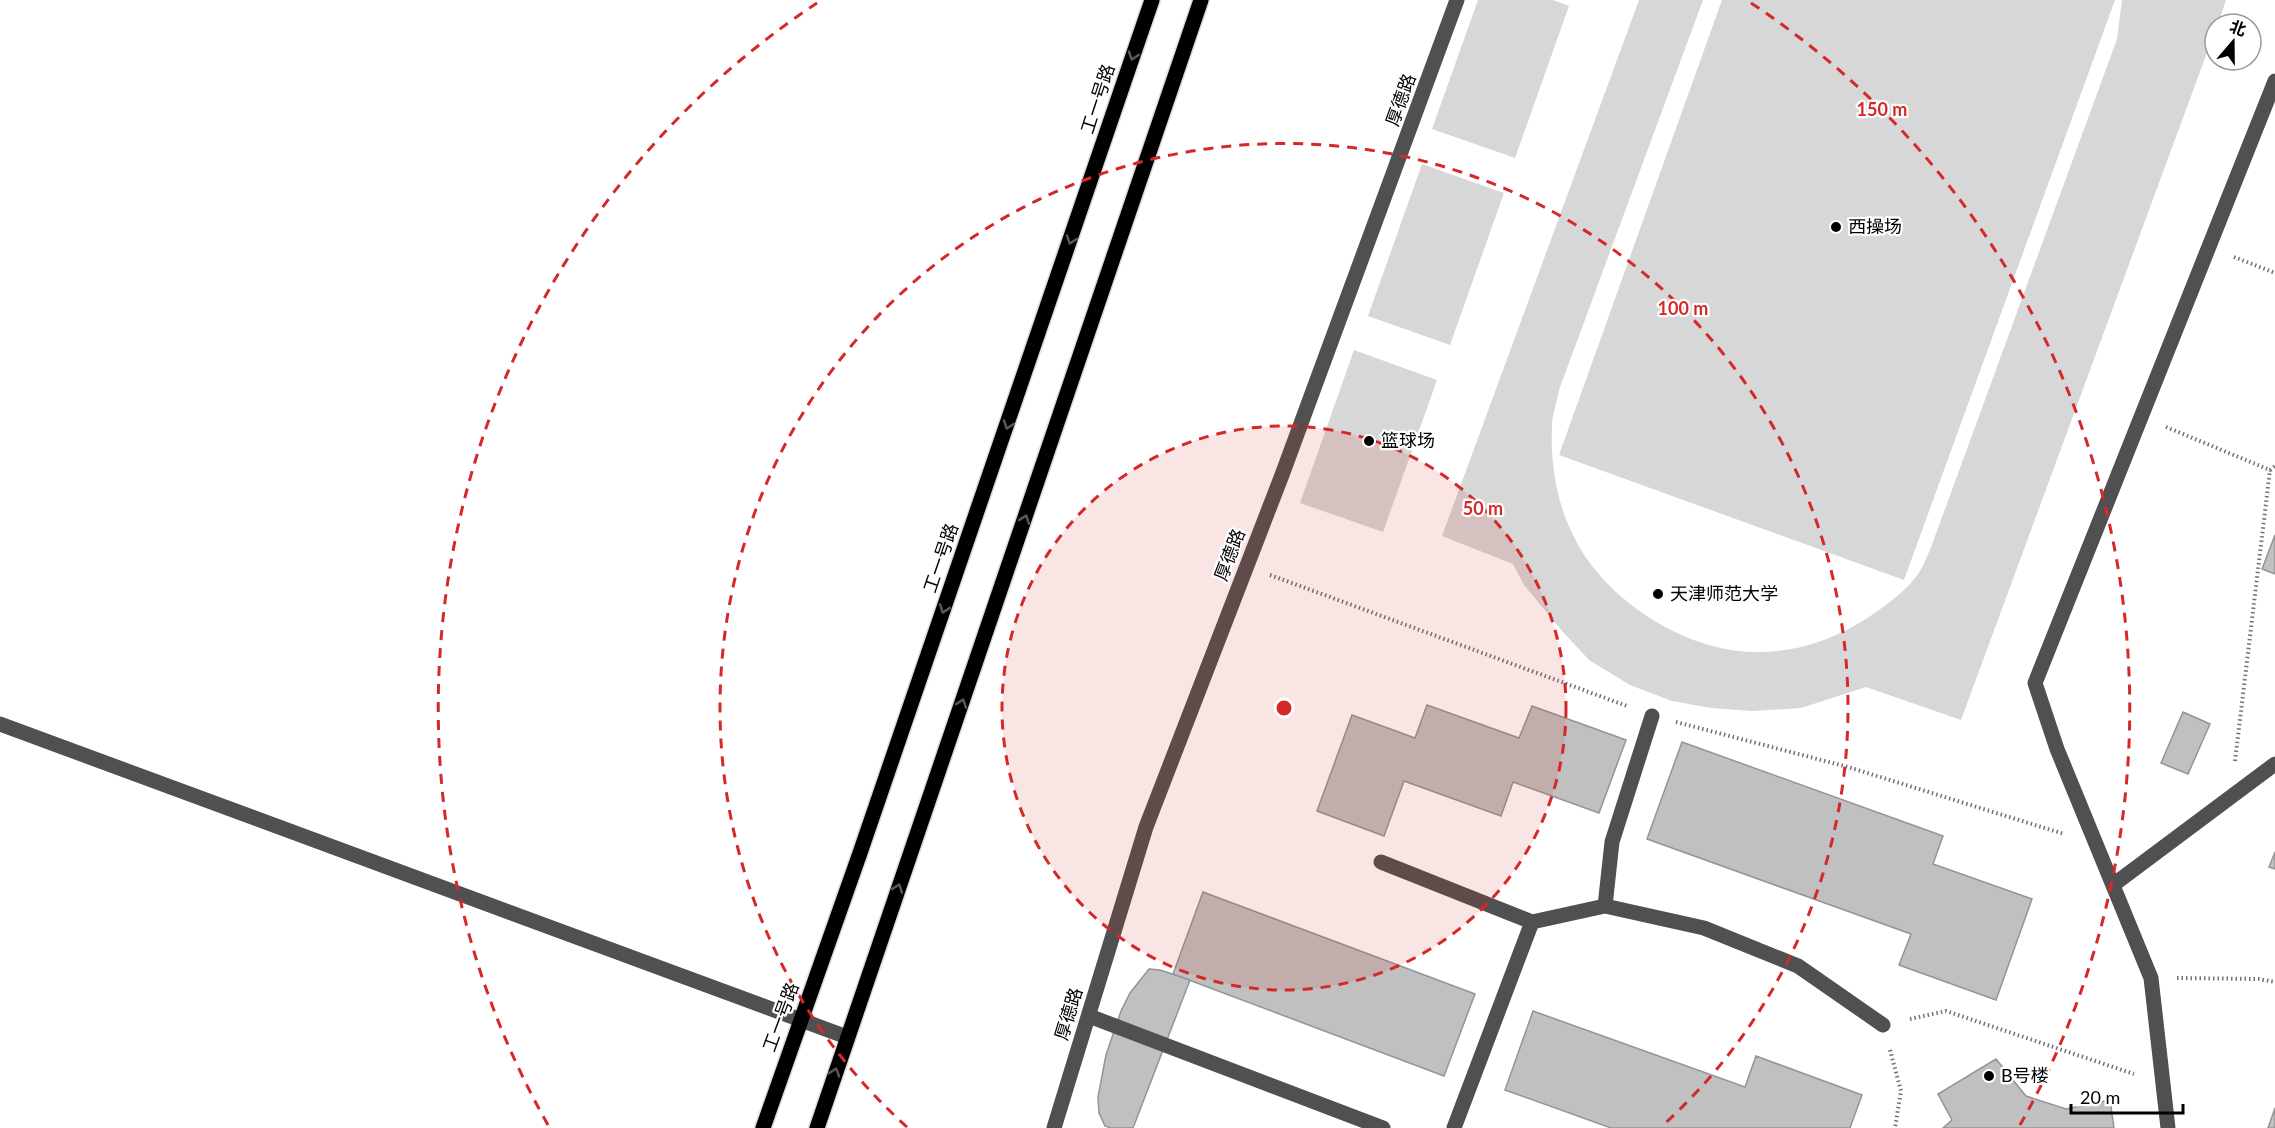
<svg xmlns="http://www.w3.org/2000/svg" width="2275" height="1128" font-family="Lato,'Noto Sans SC',sans-serif">
	<style>
		.green { fill: #d7d7d7 }
		.building { fill: #c0c0c0; stroke: #949494; stroke-width: 1.5 }
		.lines { fill: none; stroke-linecap: round; stroke-linejoin: round }
		.major-casing { stroke: #dbdbdb; stroke-width: 18 }
		.path { stroke: #727272; stroke-width: 4; stroke-dasharray: 1.5 3; stroke-linecap: butt }
		.minor { stroke: #505050; stroke-width: 15 }
		.major { stroke: #000; stroke-width: 15 }
		.oneway { stroke: #595959 }
		.ring { fill: none; stroke: #d62828; stroke-width: 3; stroke-dasharray: 10 8 }
		.poi-dot { fill: #000; stroke: #fff; stroke-width: 2 }
		.labels { text-anchor: middle; stroke-width: 4.5; stroke-linejoin: round; paint-order: stroke }
		.street-label { font-size: 18px; fill: #000; stroke: #fff }
		.poi-label { font-size: 18px; fill: #000; stroke: #fff; text-anchor: start }
		.centre { fill: #d62828; stroke: #fff; stroke-width: 3 }
		.ring-label { font-size: 18px; text-anchor: middle; font-weight: bold; fill: #d62828; stroke: #fff; stroke-width: 4.5; stroke-linejoin: round; paint-order: stroke }
	</style>
	<rect width="100%" height="100%" fill="#fff"/>
	<path class="green" d="M1478 0H1553L1569 6 1515 158 1432 129Z
		M1639 0H1703L1559 390C1557 402 1552 414 1552 426 1550 463 1557 504 1574 537 1604 599 1684 651 1754 652 1789 653 1824 643 1854 626 1875 614 1904 594 1918 574 1923 567 1926 558 1930 550L2117 39 2122 0H2226L2218 24H2215V31L1961 720 1866 687 1801 708 1752 711 1711 708 1672 701 1630 685 1589 660 1563 632 1524 585 1513 564 1442 536Z
		M1722 0H2115L1904 580 1559 455Z
		M1422 164 1504 193 1450 345 1368 316Z
		M1354 350 1437 380 1383 532 1300 503Z"/>
	<path class="building" d="M2275 535V574L2262 569Z
		M1427 705 1519 738 1532 706 1626 740 1599 813 1513 782 1501 816 1404 781 1384 836 1317 811 1352 715 1415 738Z
		M2183 712 2210 724 2188 774 2161 763Z
		M1682 742 1943 836 1933 864 2032 899 1996 1000 1899 965 1911 934 1647 839Z
		M2275 852V869L2269 867Z
		M1203 892 1475 994 1444 1076 1173 974Z
		M1149 969 1160 970 1190 980 1133 1128H1111L1105 1126 1099 1113 1098 1097 1106 1055 1121 1011 1130 993Z
		M1533 1011 1745 1087 1756 1056 1862 1095 1850 1128H1611L1505 1090Z
		M1996 1059 2026 1096 2066 1109 2110 1100 2114 1128H1943L1952 1120 1938 1094Z
		M2275 1108V1128H2268Z"/>
	<g class="lines">
		<g class="major-casing">
			<path id="major" d="M763 1128 860 853 1152 0
				M817 1128 1201 0"/>
		</g>
		<path class="path" d="M2234 257 2275 273
			M2166 427 2270 470 2275 466
			M1270 575 1627 706
			M1676 722 1848 767 2064 834
			M2235 761 2270 470
			M2177 978 2259 979 2275 982
			M1910 1019 1946 1011 2134 1074
			M1890 1050 1901 1091 1895 1128"/>
		<path class="minor" d="M0 724 847 1037
			M1381 862 1532 922
			M2113 885 2275 764
			M1605 906 1612 842 1652 716
			M1089 1016 1383 1128
			M1054 1128 1146 827 1282 475 1457 0
			M1454 1128 1532 922 1605 906 1704 928 1798 966 1883 1025
			M2168 1128 2151 978 2057 749 2035 683 2275 81"/>
		<use href="#major" class="major"/>
	</g>
	<defs><path id="oneway-chevron" d="M-2-3.5L2.5 0L-2 3.5" fill="none" stroke-width="1.6" stroke-linecap="round" stroke-linejoin="round" transform="scale(1.5)"/></defs>
	<g class="oneway">
		<use href="#oneway-chevron" transform="translate(1133 56) rotate(108)"/>
		<use href="#oneway-chevron" transform="translate(1071 240) rotate(109)"/>
		<use href="#oneway-chevron" transform="translate(1008 425) rotate(109)"/>
		<use href="#oneway-chevron" transform="translate(1025 519) rotate(-71)"/>
		<use href="#oneway-chevron" transform="translate(944 609) rotate(109)"/>
		<use href="#oneway-chevron" transform="translate(962 703) rotate(-71)"/>
		<use href="#oneway-chevron" transform="translate(898 888) rotate(-71)"/>
		<use href="#oneway-chevron" transform="translate(835 1072) rotate(-72)"/>
	</g>
	<circle cx="1284" cy="708" r="282" fill="#d62828" fill-opacity=".12"/>
	<g class="ring">
		<circle cx="1284" cy="708" r="282"/>
		<path d="M907 1127A564 564 0 1 1 1661 1127"/>
		<path d="M548 1125A846 846 0 0 1 817 3M1751 3A846 846 0 0 1 2020 1125"/>
	</g>
	<g class="poi-dot">
		<circle cx="1836" cy="227" r="6"/>
		<circle cx="1369" cy="441" r="6"/>
		<circle cx="1658" cy="594" r="6"/>
		<circle cx="1989" cy="1076" r="6"/>
	</g>
	<g class="labels">
		<g class="street-label">
			<text transform="translate(1098 99) rotate(-72)" y="6">工一号路</text>
			<text transform="translate(1401 100) rotate(-70)" y="6">厚德路</text>
			<text transform="translate(1230 555) rotate(-69)" y="6">厚德路</text>
			<text transform="translate(941 558) rotate(-71)" y="6">工一号路</text>
			<text transform="translate(1069 1014) rotate(-73)" y="6">厚德路</text>
			<text transform="translate(781 1017) rotate(-70)" y="6">工一号路</text>
		</g>
		<g class="poi-label">
			<text x="1848" y="233">西操场</text>
			<text x="1381" y="447">篮球场</text>
			<text x="1670" y="600">天津师范大学</text>
			<text x="2001" y="1082">B号楼</text>
		</g>
	</g>
	<circle cx="1284" cy="708" r="9" class="centre"/>
	<g class="ring-label">
		<text x="1882" y="116">150 m</text>
		<text x="1683" y="315">100 m</text>
		<text x="1483" y="515">50 m</text>
	</g>
	<g transform="translate(2233 42) rotate(20)"><circle r="28" fill="#ffffff" stroke="#999999" stroke-width="1.5"/>
	<path d="M0-4.5L10 22L0 15L-10 22Z" fill="#000000"/>
	<text y="-9" font-size="16" font-weight="bold" text-anchor="middle" fill="#000000">北</text>
	</g>
	<path d="M2071 1104v9h112v-9" fill="none" stroke="#000000" stroke-width="3"/>
	<text x="2080" y="1104" font-size="18" fill="#000000" stroke="#ffffff" stroke-width="4.5" paint-order="stroke">20 m</text>
</svg>
